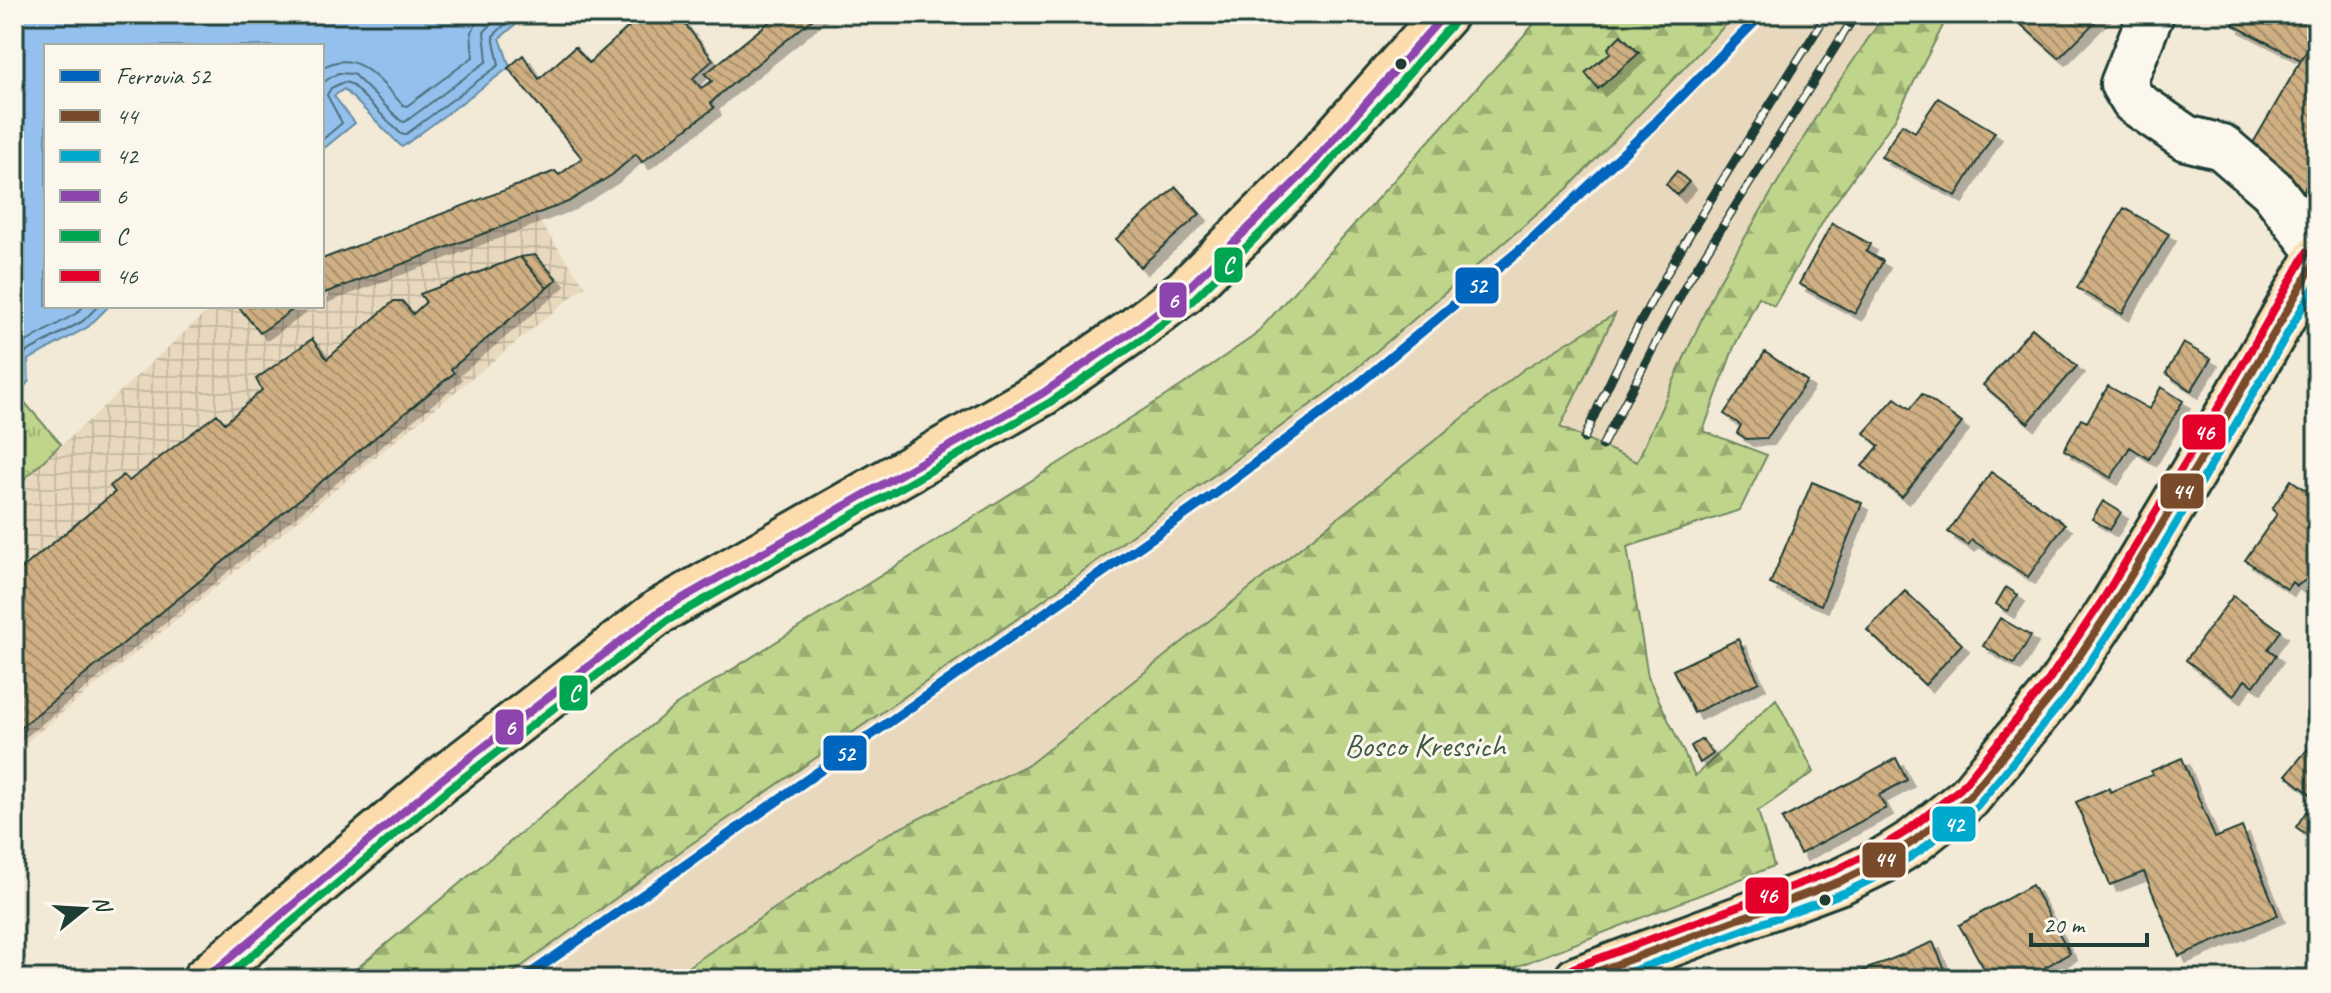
<svg xmlns="http://www.w3.org/2000/svg" width="2331" height="993" font-family="Caveat,sans-serif">
	<style>
		.built { fill: #e8d8be }
		.industrial { fill: url(#industrial-grid) }
		.grass { fill: url(#grass-tufts); stroke: #6f8960; stroke-width: 2 }
		.forest { fill: url(#forest-firs); stroke: #6f8960; stroke-width: 2 }
		.water { fill: #94c0ed; stroke: #658ca3; stroke-width: 2 }
		.lines { fill: none; stroke-linecap: round; stroke-linejoin: round }
		.shore { stroke: #4e717e; stroke-width: 2 }
		.building { fill: url(#building-back-hatch); stroke: #1f3d34; stroke-width: 2; filter: url(#shadow) }
		.minor-casing { stroke: #1f3d34; stroke-width: 50 }
		.major-casing { stroke: #1f3d34; stroke-width: 50 }
		.minor { stroke: #fbf7ec; stroke-width: 44 }
		.major { stroke: #fcdcac; stroke-width: 44 }
		.rail-casing { stroke: #1f3d34; stroke-width: 9 }
		.rail { stroke: #fbf7ec; stroke-width: 6; stroke-dasharray: 18; stroke-linecap: butt }
		.bus-1-casing { stroke: #fbf7ec; stroke-width: 14 }
		.bus-2-casing { stroke: #fbf7ec; stroke-width: 14 }
		.bus-3-casing { stroke: #fbf7ec; stroke-width: 14 }
		.bus-4-casing { stroke: #fbf7ec; stroke-width: 14 }
		.bus-5-casing { stroke: #fbf7ec; stroke-width: 14 }
		.bus-1 { stroke: #7a4b2a; stroke-width: 8 }
		.bus-2 { stroke: #00a9ce; stroke-width: 8 }
		.bus-3 { stroke: #8e44ad; stroke-width: 8 }
		.bus-4 { stroke: #00a651; stroke-width: 8 }
		.bus-5 { stroke: #e4002b; stroke-width: 8 }
		.rail-1-casing { stroke: #fbf7ec; stroke-width: 16 }
		.rail-1 { stroke: #0065bd; stroke-width: 10 }
		.bus-dot { fill: #1f3d34; stroke: #fbf7ec; stroke-width: 3 }
		.labels { text-anchor: middle; stroke-width: 6; stroke-linejoin: round; paint-order: stroke }
		.park-label { font-size: 32px; fill: #3f5b45; stroke: #fbf7ec }
		.line-badge { stroke: #fbf7ec; stroke-width: 3 }
		.badge-label { font-size: 22px; text-anchor: middle; font-weight: bold; fill: #fff }
	</style>
	<defs>
		<pattern id="industrial-grid" width="8" height="8" patternUnits="userSpaceOnUse" patternTransform="scale(2)"><rect width="8" height="8" fill="#e8d8be"/><path d="M0 4h8M4 0v8" fill="none" stroke="#c7baa4"/></pattern>
		<pattern id="grass-tufts" width="24" height="20" patternUnits="userSpaceOnUse" patternTransform="scale(2)"><rect width="24" height="20" fill="#bfd58b"/><path d="M3 7l-1-3M5 7V3M7 7l1-3M15 17l-1-3M17 17v-4M19 17l1-3" fill="none" stroke="#9bae72"/></pattern>
		<pattern id="forest-firs" width="22" height="20" patternUnits="userSpaceOnUse" patternTransform="scale(2)"><rect width="22" height="20" fill="#bfd58b"/><path d="M5 1l3.5 6h-7zM16 11l3.5 6h-7z" fill="#9bae72"/></pattern>
		<pattern id="building-back-hatch" width="6" height="6" patternUnits="userSpaceOnUse" patternTransform="scale(2)"><rect width="6" height="6" fill="#d0b083"/><path d="M-1 5l2 2M0 0l6 6M5-1l2 2" fill="none" stroke="#a8906c"/></pattern>
		<filter id="shadow"><feDropShadow dx="7" dy="7" stdDeviation="0" flood-color="#0004"/></filter>
	</defs>
	<rect width="100%" height="100%" fill="#f2e9d7"/>
	<filter id="ink" filterUnits="userSpaceOnUse"><feTurbulence type="fractalNoise" baseFrequency=".0125" numOctaves="2"/><feDisplacementMap in="SourceGraphic" scale="16" xChannelSelector="R" yChannelSelector="G"/><feConvolveMatrix kernelMatrix="1 2 1 2 8 2 1 2 1" color-interpolation-filters="sRGB"/></filter>
	<g filter="url(#ink)">
		<path class="built" d="M1736 14H1885L1823 105 1717 285 1637 462 1560 427 1613 315 1524 369 1031 763 876 840 670 979H504L684 849 1027 612 1332 389 1567 189Z"/>
		<path class="industrial" d="M534 214 585 286 14 752V489L213 306H238L260 333 298 306H322V294Z"/>
		<path class="grass" d="M18 395 61 444 14 489V399Z"/>
		<path class="forest" d="M1543 14H1736L1567 189 1332 389 1027 612 684 849 504 979H344L676 705 1181 386 1254 336Z
			M1885 14H1949L1895 119 1828 213 1774 306 1759 297 1734 347 1703 431 1767 455 1740 510 1627 547 1648 677 1695 776 1776 699 1814 772 1758 811 1774 866 1485 979H670L876 840 1031 763 1524 369 1615 314 1560 427 1637 462 1717 285 1823 105Z"/>
		<path class="water" d="M14 14H528L500 38 510 67 402 147 344 89 334 96 355 123 322 150V46H46V306H109L88 327 28 360 29 381 14 399Z"/>
		<g class="lines">
			<path class="shore" d="M322 68C357 46 380 82 403 105L407 106 473 57 471 32 482 14
				M322 83 338 73 353 74 401 121 405 122 487 61 484 32 501 14
				M322 140 342 123 327 95 331 88 344 82 351 84 401 134 405 135 499 65 493 36 516 14
				M14 349 77 313 84 306
				M14 387C24 374 15 366 23 354L83 321 98 306"/>
		</g>
		<path class="building" d="M630 14H677L713 60 693 78 701 88 712 81 705 74 779 14H819L720 94 711 103 714 108 642 162 636 154 612 175 568 202 322 294V259L545 175 555 171 559 175 582 158 508 68 523 55 539 79 575 47 589 63 635 21Z
			M2009 14H2103L2059 58Z
			M2238 14H2317V34L2301 60 2233 25Z
			M1621 35 1639 53 1598 89 1585 73 1610 53 1608 48Z
			M2310 45 2317 48V160L2302 195 2253 143Z
			M1938 98 1995 132 1956 196 1881 157 1902 124 1915 132Z
			M1677 171 1689 182 1677 195 1666 184Z
			M1176 187 1200 214 1140 267 1116 239Z
			M2124 208 2169 234 2122 314 2077 288Z
			M1832 223 1870 244 1866 252 1883 261 1855 314 1799 284Z
			M535 255 557 279 547 288 520 257Z
			M520 257 547 288 451 369 454 373 14 733V575L115 492 110 486 123 475 129 481 217 414 225 423 262 390 256 379 312 339 327 359 394 301H402L413 314 426 302 420 294Z
			M238 306H298L260 333Z
			M2032 328 2077 366 2028 423 1983 385Z
			M2183 343 2211 359 2191 391 2166 373Z
			M1765 352 1807 381 1767 438 1746 439 1737 433 1741 425 1724 414Z
			M2108 386 2149 409 2161 387 2183 401 2149 459 2130 447 2111 478 2064 450 2081 419 2087 422Z
			M1922 394 1962 423 1902 497 1862 466 1879 446 1864 433 1895 398 1910 409Z
			M1991 472 2065 524 2028 577 1972 540 1968 545 1948 532Z
			M2291 480 2317 498V572L2297 586 2292 582 2287 589 2245 560 2277 514 2272 509Z
			M1812 482 1862 503 1821 605 1770 584Z
			M2103 501 2121 512 2110 530 2092 519Z
			M2006 587 2018 595 2007 611 1996 604Z
			M1905 591 1962 644 1925 685 1867 630Z
			M2233 596 2281 631 2268 649 2276 655 2254 686 2245 680 2234 696 2186 660Z
			M2000 618 2031 636 2014 664 1983 646Z
			M1738 639 1759 682 1694 713 1673 670Z
			M2317 738V842L2296 827 2315 798 2286 775Z
			M1702 739 1713 754 1700 763 1691 746Z
			M1896 758 1907 780 1879 795 1886 808 1800 854 1782 819Z
			M2182 758 2215 838 2242 827 2278 915 2179 956 2144 872 2110 885 2076 802 2109 788 2110 792 2152 775 2151 771Z
			M2032 885 2070 953 2024 979H1990L1959 925Z
			M1933 942 1949 979H1843Z"/>
		<g class="lines">
			<g class="minor-casing">
				<path id="minor" d="M2151 14 2123 84 2134 102 2186 138 2222 147 2272 190 2317 249"/>
			</g>
			<g class="major-casing">
				<path id="major" d="M205 979 441 780 660 611 1043 393 1137 328 1185 291 1305 172 1445 14
					M1577 979 1841 881 1882 861 1914 841 1969 797 2058 688 2112 607 2225 419 2317 258"/>
			</g>
			<use href="#minor" class="minor"/>
			<use href="#major" class="major"/>
			<g class="rail-casing">
				<path id="rail" d="M1584 439C1648 288 1741 152 1827 14
					M1602 446 1687 283 1856 14"/>
			</g>
			<use href="#rail" class="rail"/>
			<g class="bus-1-casing">
				<path id="bus-1" d="M1577 979 1841 881 1882 861 1914 841 1969 797 2058 688 2112 607 2225 419 2317 258"/>
			</g>
			<g class="bus-2-casing">
				<path id="bus-2" d="M1611 979 1846 892 1887 872 1920 851 1977 806 2067 696 2122 614 2235 425 2317 282"/>
			</g>
			<g class="bus-3-casing">
				<path id="bus-3" d="M205 979 441 780 660 611 1043 393 1137 328 1185 291 1305 172 1445 14"/>
			</g>
			<g class="bus-4-casing">
				<path id="bus-4" d="M224 979 449 789 667 621 1049 403 1144 338 1192 301 1314 180 1454 22"/>
			</g>
			<g class="bus-5-casing">
				<path id="bus-5" d="M1573 968 1836 870 1876 850 1907 831 1961 788 2048 681 2102 601 2215 413 2307 252"/>
			</g>
			<use href="#bus-1" class="bus-1"/>
			<use href="#bus-2" class="bus-2"/>
			<use href="#bus-3" class="bus-3"/>
			<use href="#bus-4" class="bus-4"/>
			<use href="#bus-5" class="bus-5"/>
			<g class="rail-1-casing">
				<path id="rail-1" d="M523 979 1217 492 1338 401 1532 240 1653 125 1762 14"/>
			</g>
			<use href="#rail-1" class="rail-1"/>
		</g>
	</g>
	<g class="bus-dot">
		<circle cx="1401" cy="64" r="7"/>
		<circle cx="1825" cy="900" r="7"/>
	</g>
	<g class="labels">
		<g class="park-label">
			<text x="1425" y="756">Bosco Kressich</text>
		</g>
	</g>
	<g class="line-badge">
		<rect x="1213" y="246" width="31" height="38" rx="8" fill="#00a651"/>
		<rect x="1454" y="266" width="46" height="39" rx="8" fill="#0065bd"/>
		<rect x="1158" y="281" width="30" height="38" rx="8" fill="#8e44ad"/>
		<rect x="2181" y="413" width="46" height="38" rx="8" fill="#e4002b"/>
		<rect x="2159" y="472" width="46" height="38" rx="8" fill="#7a4b2a"/>
		<rect x="558" y="674" width="31" height="38" rx="8" fill="#00a651"/>
		<rect x="494" y="708" width="31" height="38" rx="8" fill="#8e44ad"/>
		<rect x="822" y="734" width="46" height="38" rx="8" fill="#0065bd"/>
		<rect x="1931" y="805" width="46" height="38" rx="8" fill="#00a9ce"/>
		<rect x="1861" y="841" width="46" height="38" rx="8" fill="#7a4b2a"/>
		<rect x="1744" y="876" width="46" height="39" rx="8" fill="#e4002b"/>
	</g>
	<g class="badge-label">
		<text x="1228" y="273">C</text>
		<text x="1477" y="293">52</text>
		<text x="1173" y="308">6</text>
		<text x="2204" y="440">46</text>
		<text x="2182" y="499">44</text>
		<text x="574" y="701">C</text>
		<text x="510" y="735">6</text>
		<text x="845" y="761">52</text>
		<text x="1954" y="832">42</text>
		<text x="1884" y="867">44</text>
		<text x="1767" y="903">46</text>
	</g>
	<rect width="2331" height="993" fill="none" stroke="#fbf7ec" stroke-width="48"/>
	<rect x="24" y="24" width="2283" height="945" fill="none" stroke="#1f3d34" stroke-width="3" filter="url(#ink)"/>
	<rect x="44" y="44" width="280" height="264" fill="#fbf7ec" stroke="#a3ada2" stroke-width="2"/>
	<rect x="60" y="70" width="40" height="12" fill="#0065bd" stroke="#a3ada2" stroke-width="2"/>
	<text x="116" y="84" font-size="24" fill="#1f3d34">Ferrovia 52</text>
	<rect x="60" y="110" width="40" height="12" fill="#7a4b2a" stroke="#a3ada2" stroke-width="2"/>
	<text x="116" y="124" font-size="24" fill="#1f3d34">44</text>
	<rect x="60" y="150" width="40" height="12" fill="#00a9ce" stroke="#a3ada2" stroke-width="2"/>
	<text x="116" y="164" font-size="24" fill="#1f3d34">42</text>
	<rect x="60" y="190" width="40" height="12" fill="#8e44ad" stroke="#a3ada2" stroke-width="2"/>
	<text x="116" y="204" font-size="24" fill="#1f3d34">6</text>
	<rect x="60" y="230" width="40" height="12" fill="#00a651" stroke="#a3ada2" stroke-width="2"/>
	<text x="116" y="244" font-size="24" fill="#1f3d34">C</text>
	<rect x="60" y="270" width="40" height="12" fill="#e4002b" stroke="#a3ada2" stroke-width="2"/>
	<text x="116" y="284" font-size="24" fill="#1f3d34">46</text>
	<g transform="translate(84 909) rotate(72)" stroke="#fbf7ec" stroke-width="6" paint-order="stroke">
	<path d="M0-6L14 30L0 20L-14 30Z" fill="#1f3d34"/>
	<text y="-12" font-size="22" font-weight="bold" text-anchor="middle" fill="#1f3d34">N</text>
	</g>
	<path d="M2031 933v12h116v-12" fill="none" stroke="#1f3d34" stroke-width="4"/>
	<text x="2043" y="933" font-size="24" fill="#1f3d34" stroke="#fbf7ec" stroke-width="6" paint-order="stroke">20 m</text>
</svg>
